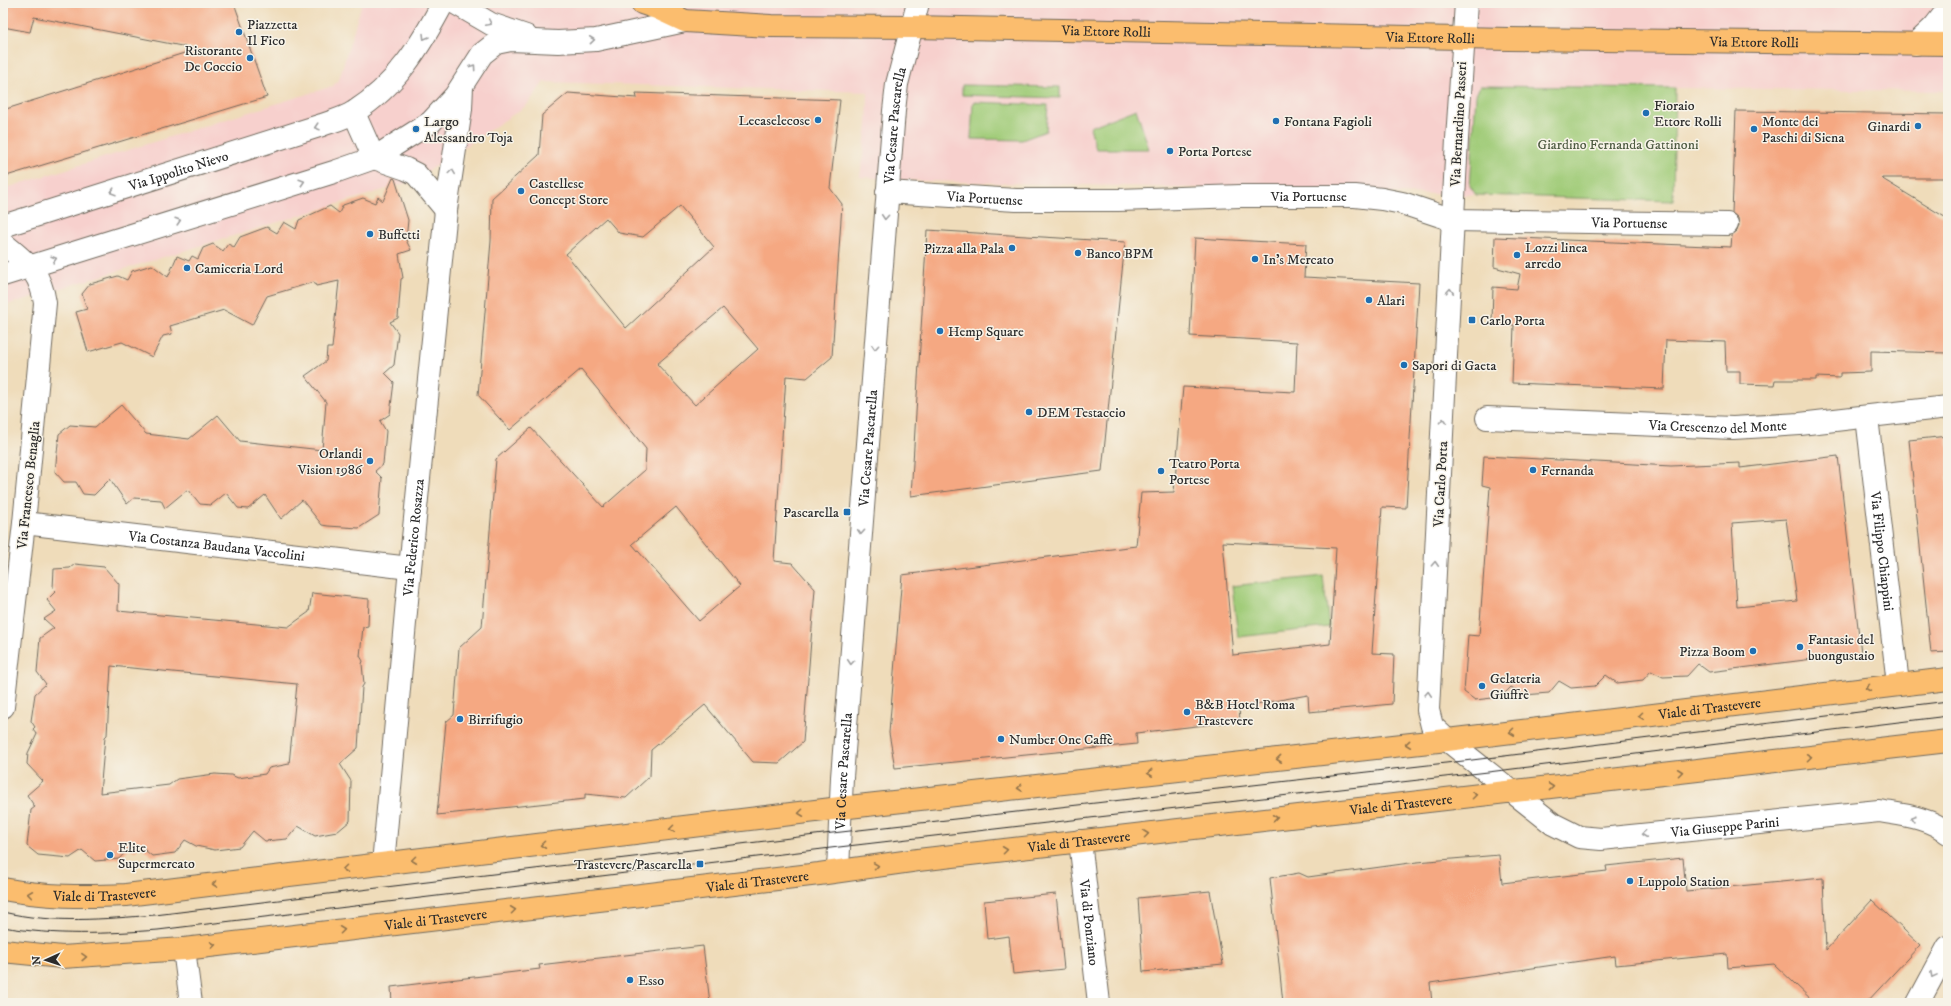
<svg xmlns="http://www.w3.org/2000/svg" width="1951" height="1006" font-family="'IM FELL DW Pica',serif">
	<style>
		.built { fill: #f7d0cd }
		.green { fill: #a1cc79; stroke: #667c52 }
		.building { fill: #f5a882; fill-rule: evenodd }
		.lines { fill: none; stroke-linecap: round; stroke-linejoin: round }
		.minor-casing { stroke: #70695d; stroke-width: 24 }
		.major-casing { stroke: #70695d; stroke-width: 24 }
		.minor { stroke: #fff; stroke-width: 22 }
		.major { stroke: #fbbd6e; stroke-width: 22 }
		.tram { stroke: #2b2b2b; stroke-width: 1 }
		.oneway { stroke: #a0a0a0 }
		.oneway2 { stroke: #93744c }
		.poi-dot { fill: #1f6fb2; stroke: #f7f3e8; stroke-width: 1.5 }
		.labels { text-anchor: middle; stroke-width: 3; stroke-linejoin: round; paint-order: stroke }
		.poi-label { font-size: 14px; fill: #2b2b2b; stroke: #f7f3e8; text-anchor: start }
		.street-label { font-size: 14px; fill: #2b2b2b; stroke: #f7f3e8 }
		.park-label { font-size: 14px; fill: #4e5b42; stroke: #f7f3e8 }
	</style>
	<rect width="100%" height="100%" fill="#f7f3e8"/>
	<filter id="ink" filterUnits="userSpaceOnUse"><feTurbulence type="fractalNoise" baseFrequency=".025" numOctaves="2"/><feDisplacementMap in="SourceGraphic" scale="8" xChannelSelector="R" yChannelSelector="G"/><feConvolveMatrix kernelMatrix="1 2 1 2 8 2 1 2 1" color-interpolation-filters="sRGB"/></filter>
	<filter id="wash" filterUnits="userSpaceOnUse"><feTurbulence type="fractalNoise" baseFrequency=".012" numOctaves="4" result="noise"/><feDisplacementMap in="SourceGraphic" scale="16" xChannelSelector="R" yChannelSelector="G"/><feGaussianBlur stdDeviation="0.9" result="paint"/><feColorMatrix in="noise" values="0 0 0 0 0 0 0 0 0 0 0 0 0 0 0 0 0 1.4 0 .05"/><feComposite in="paint" operator="in"/></filter>
	<g filter="url(#wash)">
		<rect width="100%" height="100%" fill="#efdcba"/>
		<path class="built" d="M362 3H1948V91L1479 86 1474 195 922 181 860 177 867 125 868 92 544 82 526 106 413 181 3 306V189L333 86 339 79Z"/>
		<path class="green" d="M962 85 1060 87V98L962 95Z
			M1480 86 1675 88 1673 201 1476 195 1470 186 1476 95Z
			M973 102 1048 105 1046 131 1022 140 971 139Z
			M1136 109 1149 149H1096L1090 127Z
			M1323 576 1329 627 1238 637 1232 586Z"/>
		<g id="blocks">
			<path class="building" d="M3 3H234L267 97 3 177V110L197 49 34 17 30 32 3 27Z
				M568 93 637 98 636 93 840 100 830 188 842 204 832 357 807 378 786 376 774 561 792 563 815 589 803 742 779 763 753 762 705 705 651 750 650 776 626 798 585 794V799L437 815 446 722 454 715 459 648 482 627 496 459 531 428 603 507 645 470 646 449 581 369 510 430 478 395 491 241 492 198 539 155 542 115ZM680 206 714 247 626 328 566 254 606 218 619 233 643 237ZM723 308 758 349 695 405 657 364ZM676 507 740 586 699 621 632 544Z
				M1736 111 1948 114V178H1881L1948 219V353L1871 351V372L1840 373V378L1816 377V380H1775L1774 385 1740 384V371H1726L1725 342 1666 340 1664 389 1512 383 1514 325 1492 323 1493 287 1517 289 1520 274 1494 267 1495 237 1731 247 1732 235 1737 231 1739 225 1738 218 1732 213Z
				M393 178 395 179 408 220 406 240 411 250 399 254 403 278 401 279 398 318 390 322 398 333 394 365 385 373 394 382 390 414 380 421 386 431 383 464 375 471 382 478 379 515 359 528 328 526 322 525 302 500 281 519 265 495 248 509 238 508 226 493 211 505 200 504 188 489 165 508 161 500 134 498 127 504 110 479 94 495 83 494 76 482H64L55 472 59 434 70 425 95 427 121 405 146 434 189 439 218 415 240 441 322 450 326 402 305 376 326 361 327 348H332L339 281 316 286 314 282 267 296 252 325 224 310 170 326 172 334 163 336 152 357 122 342 88 352 76 312 87 309 82 294 90 284 118 276 127 280 132 271 152 265 168 277 177 256 189 261 192 256 198 259 203 248 213 244 223 251 228 244 234 247 240 237 267 227 277 233 284 222 296 229 299 220 330 206 339 213 343 205 363 198 375 203 378 197 383 201Z
				M927 230 1125 242 1102 471 911 496Z
				M1195 238 1306 244 1304 277 1419 283 1406 508 1382 507 1372 653 1394 654 1392 704 1309 712 1308 695 1239 707 1240 721 1136 733 1137 744 895 768 889 733 902 575 1136 546 1141 493 1174 492 1183 387 1295 392 1297 342 1190 336ZM1223 542 1336 548 1330 644 1233 655Z
				M1948 436V652L1931 653 1909 440Z
				M1484 456 1671 466 1740 463V468L1838 456 1861 653 1709 672 1698 664 1687 676 1663 677 1651 671 1643 680 1617 683 1606 675 1595 686 1571 688 1559 681 1549 693 1524 695 1511 687 1501 697 1475 700 1464 692 1468 635 1479 636 1490 487 1482 485ZM1786 519 1797 601 1737 607 1732 523Z
				M75 564 104 567 119 584 118 611 288 627 309 612 312 593 369 599 368 626 363 627 360 656 363 661 362 664 364 684 362 687 358 748 340 764 351 781 350 821 337 832 315 836 298 826 287 839 265 841 253 831 240 847 215 850 196 846 185 840 175 853 152 856 140 846 135 851 129 848 119 859 95 861 82 850 70 858 38 855 27 846 31 810 35 807 27 795 43 781 27 764 28 753 37 734 33 729 35 727 31 721 35 694 46 684 37 672 40 638 54 628 44 619 56 611 47 600 56 591 53 588 54 569 70 568ZM111 666 297 684 289 764 269 768 265 774 238 778 231 775 215 774 177 779 169 785 100 793 105 737 107 735Z
				M1499 855 1502 883 1607 871 1606 866 1683 858 1686 891 1823 878 1826 950 1872 900 1920 945 1866 1003H1815L1774 964 1728 968 1727 954 1616 965 1615 956 1430 983 1432 1003H1283L1270 878 1299 873 1308 877 1417 862Z
				M1210 891 1223 964 1143 972 1138 898Z
				M1056 894 1064 969 1013 974 1009 936 987 939 984 901Z
				M703 946 710 1003H392L391 987 540 969 539 965Z"/>
		</g>
	</g>
	<g filter="url(#ink)">
		<use href="#blocks" fill-opacity="0" stroke="#70695d" stroke-width="1"/>
		<g class="lines">
			<g class="minor-casing">
				<g id="minor">
					<path d="M455 3 491 24 526 36"/>
					<path id="s1" d="M1466 3 1457 139 1428 710 1432 726 1447 740 1553 824 1579 837 1601 839 1879 811C1902 815 1929 817 1948 833"/>
					<path d="M1916 44 1934 27 1948 9"/>
					<path d="M354 113 374 158"/>
					<path d="M374 158 406 169 416 174 446 210"/>
					<path id="s2" d="M887 192 1016 200H1118L1241 196H1355L1382 199 1402 203 1453 220 1727 224"/>
					<path id="s3" d="M3 226 322 125C333 121 345 118 354 112 396 86 421 45 443 3"/>
					<path d="M3 243C26 263 40 270 45 303L24 523 3 707"/>
					<path d="M3 275 337 171 374 158 431 122 455 96 482 54 496 43 511 40 558 42 596 40 685 21"/>
					<path id="s4" d="M1867 417 1898 684"/>
					<path id="s5" d="M1487 418 1733 428 1800 424 1948 407"/>
					<path id="s6" d="M24 523 410 568"/>
					<path id="s7" d="M1080 841 1099 1003"/>
					<path id="s8" d="M383 864 410 568 446 210 461 109 462 86"/>
					<path id="s9" d="M838 871 842 777 894 111 897 84 918 3"/>
					<path d="M184 949 191 1003"/>
					<path d="M1918 1003 1948 947"/>
				</g>
			</g>
			<g class="major-casing">
				<g id="major">
					<path id="s10" d="M642 3 657 8 685 21 771 26 912 27 1509 39 1948 44"/>
					<path id="s11" d="M3 889C45 897 84 897 126 895L840 808 1447 740 1948 679"/>
					<path id="s12" d="M3 951 62 957 184 949 819 874 918 860 1948 741"/>
				</g>
			</g>
			<use href="#minor" class="minor"/>
			<use href="#major" class="major"/>
			<path class="tram" d="M3 912C53 924 104 919 155 915L815 835 1472 760 1948 701
				M3 927C55 936 106 934 158 930L839 847 1488 772 1948 716"/>
		</g>
		<defs><path id="oneway-chevron" d="M-2-3.5L2.5 0L-2 3.5" fill="none" stroke-width="1.6" stroke-linecap="round" stroke-linejoin="round"/></defs>
		<g class="oneway">
			<use href="#oneway-chevron" transform="translate(489 23) rotate(26)"/>
			<use href="#oneway-chevron" transform="translate(425 37) rotate(121)"/>
			<use href="#oneway-chevron" transform="translate(592 40) rotate(-6)"/>
			<use href="#oneway-chevron" transform="translate(473 67) rotate(-55)"/>
			<use href="#oneway-chevron" transform="translate(317 127) rotate(162)"/>
			<use href="#oneway-chevron" transform="translate(452 172) rotate(-82)"/>
			<use href="#oneway-chevron" transform="translate(302 182) rotate(-17)"/>
			<use href="#oneway-chevron" transform="translate(113 192) rotate(162)"/>
			<use href="#oneway-chevron" transform="translate(885 217) rotate(94)"/>
			<use href="#oneway-chevron" transform="translate(178 221) rotate(-17)"/>
			<use href="#oneway-chevron" transform="translate(54 259) rotate(-17)"/>
			<use href="#oneway-chevron" transform="translate(1450 291) rotate(-87)"/>
			<use href="#oneway-chevron" transform="translate(875 347) rotate(94)"/>
			<use href="#oneway-chevron" transform="translate(1443 421) rotate(-87)"/>
			<use href="#oneway-chevron" transform="translate(861 532) rotate(94)"/>
			<use href="#oneway-chevron" transform="translate(1435 564) rotate(-87)"/>
			<use href="#oneway-chevron" transform="translate(851 662) rotate(94)"/>
			<use href="#oneway-chevron" transform="translate(1428 694) rotate(-87)"/>
			<use href="#oneway-chevron" transform="translate(1913 818) rotate(-164)"/>
			<use href="#oneway-chevron" transform="translate(1644 834) rotate(174)"/>
			<use href="#oneway-chevron" transform="translate(1933 975) rotate(118)"/>
		</g>
		<g class="oneway2">
			<use href="#oneway-chevron" transform="translate(1868 688) rotate(173)"/>
			<use href="#oneway-chevron" transform="translate(1641 716) rotate(173)"/>
			<use href="#oneway-chevron" transform="translate(1512 732) rotate(173)"/>
			<use href="#oneway-chevron" transform="translate(1408 744) rotate(174)"/>
			<use href="#oneway-chevron" transform="translate(1809 757) rotate(-7)"/>
			<use href="#oneway-chevron" transform="translate(1279 759) rotate(174)"/>
			<use href="#oneway-chevron" transform="translate(1680 772) rotate(-7)"/>
			<use href="#oneway-chevron" transform="translate(1150 773) rotate(174)"/>
			<use href="#oneway-chevron" transform="translate(1551 787) rotate(-6)"/>
			<use href="#oneway-chevron" transform="translate(1020 788) rotate(174)"/>
			<use href="#oneway-chevron" transform="translate(1474 795) rotate(-7)"/>
			<use href="#oneway-chevron" transform="translate(801 813) rotate(173)"/>
			<use href="#oneway-chevron" transform="translate(1275 818) rotate(-7)"/>
			<use href="#oneway-chevron" transform="translate(672 829) rotate(173)"/>
			<use href="#oneway-chevron" transform="translate(1146 834) rotate(-7)"/>
			<use href="#oneway-chevron" transform="translate(543 845) rotate(173)"/>
			<use href="#oneway-chevron" transform="translate(1005 850) rotate(-7)"/>
			<use href="#oneway-chevron" transform="translate(414 860) rotate(173)"/>
			<use href="#oneway-chevron" transform="translate(876 866) rotate(-8)"/>
			<use href="#oneway-chevron" transform="translate(345 869) rotate(173)"/>
			<use href="#oneway-chevron" transform="translate(215 884) rotate(173)"/>
			<use href="#oneway-chevron" transform="translate(30 894) rotate(-172)"/>
			<use href="#oneway-chevron" transform="translate(513 910) rotate(-7)"/>
			<use href="#oneway-chevron" transform="translate(342 930) rotate(-7)"/>
			<use href="#oneway-chevron" transform="translate(213 945) rotate(-7)"/>
			<use href="#oneway-chevron" transform="translate(84 957) rotate(-2)"/>
		</g>
	</g>
	<g class="poi-dot">
		<circle cx="239" cy="32" r="4"/>
		<circle cx="250" cy="58" r="4"/>
		<circle cx="1646" cy="113" r="4"/>
		<circle cx="818" cy="120" r="4"/>
		<circle cx="1276" cy="121" r="4"/>
		<circle cx="1918" cy="126" r="4"/>
		<circle cx="416" cy="129" r="4"/>
		<circle cx="1754" cy="129" r="4"/>
		<circle cx="1170" cy="151" r="4"/>
		<circle cx="521" cy="191" r="4"/>
		<circle cx="370" cy="234" r="4"/>
		<circle cx="1012" cy="248" r="4"/>
		<circle cx="1078" cy="253" r="4"/>
		<circle cx="1517" cy="255" r="4"/>
		<circle cx="1255" cy="259" r="4"/>
		<circle cx="187" cy="268" r="4"/>
		<circle cx="1369" cy="300" r="4"/>
		<rect x="1468" y="316" width="8" height="8" rx="2"/>
		<circle cx="940" cy="331" r="4"/>
		<circle cx="1404" cy="365" r="4"/>
		<circle cx="1029" cy="412" r="4"/>
		<circle cx="370" cy="461" r="4"/>
		<circle cx="1533" cy="470" r="4"/>
		<circle cx="1161" cy="471" r="4"/>
		<rect x="843" y="508" width="8" height="8" rx="2"/>
		<circle cx="1800" cy="647" r="4"/>
		<circle cx="1753" cy="651" r="4"/>
		<circle cx="1482" cy="686" r="4"/>
		<circle cx="1187" cy="712" r="4"/>
		<circle cx="460" cy="719" r="4"/>
		<circle cx="1001" cy="739" r="4"/>
		<circle cx="110" cy="855" r="4"/>
		<rect x="696" y="860" width="8" height="8" rx="2"/>
		<circle cx="1630" cy="881" r="4"/>
		<circle cx="630" cy="980" r="4"/>
	</g>
	<g class="labels">
		<g class="poi-label">
			<text x="247" y="29">Piazzetta<tspan x="247" dy="16">Il Fico</tspan></text>
			<text x="242" y="55" text-anchor="end">Ristorante<tspan x="242" dy="16">De Coccio</tspan></text>
			<text x="1654" y="110">Fioraio<tspan x="1654" dy="16">Ettore Rolli</tspan></text>
			<text x="810" y="125" text-anchor="end">Lecaselecose</text>
			<text x="424" y="126">Largo<tspan x="424" dy="16">Alessandro Toja</tspan></text>
			<text x="1284" y="126">Fontana Fagioli</text>
			<text x="1762" y="126">Monte dei<tspan x="1762" dy="16">Paschi di Siena</tspan></text>
			<text x="1910" y="131" text-anchor="end">Ginardi</text>
			<text x="1178" y="156">Porta Portese</text>
			<text x="529" y="188">Castellese<tspan x="529" dy="16">Concept Store</tspan></text>
			<text x="378" y="239">Buffetti</text>
			<text x="1525" y="252">Lozzi linea<tspan x="1525" dy="16">arredo</tspan></text>
			<text x="1004" y="253" text-anchor="end">Pizza alla Pala</text>
			<text x="1086" y="258">Banco BPM</text>
			<text x="1263" y="264">In's Mercato</text>
			<text x="195" y="273">Camiceria Lord</text>
			<text x="1377" y="305">Alari</text>
			<text x="1480" y="325">Carlo Porta</text>
			<text x="948" y="336">Hemp Square</text>
			<text x="1412" y="370">Sapori di Gaeta</text>
			<text x="1037" y="417">DEM Testaccio</text>
			<text x="362" y="458" text-anchor="end">Orlandi<tspan x="362" dy="16">Vision 1986</tspan></text>
			<text x="1169" y="468">Teatro Porta<tspan x="1169" dy="16">Portese</tspan></text>
			<text x="1541" y="475">Fernanda</text>
			<text x="839" y="517" text-anchor="end">Pascarella</text>
			<text x="1808" y="644">Fantasie del<tspan x="1808" dy="16">buongustaio</tspan></text>
			<text x="1745" y="656" text-anchor="end">Pizza Boom</text>
			<text x="1490" y="683">Gelateria<tspan x="1490" dy="16">Giuffrè</tspan></text>
			<text x="1195" y="709">B&amp;B Hotel Roma<tspan x="1195" dy="16">Trastevere</tspan></text>
			<text x="468" y="724">Birrifugio</text>
			<text x="1009" y="744">Number One Caffè</text>
			<text x="118" y="852">Elite<tspan x="118" dy="16">Supermercato</tspan></text>
			<text x="692" y="869" text-anchor="end">Trastevere/Pascarella</text>
			<text x="1638" y="886">Luppolo Station</text>
			<text x="638" y="985">Esso</text>
		</g>
		<g class="street-label">
			<text dy="5" stroke="none"><textPath href="#s10" startOffset="468">Via Ettore Rolli</textPath></text>
			<text dy="5" stroke="none"><textPath href="#s10" startOffset="792">Via Ettore Rolli</textPath></text>
			<text dy="5" stroke="none"><textPath href="#s10" startOffset="1116">Via Ettore Rolli</textPath></text>
			<text transform="translate(1458 124) rotate(-87)" y="5">Via Bernardino Passeri</text>
			<text dy="5" stroke="none"><textPath href="#s9" startOffset="748">Via Cesare Pascarella</textPath></text>
			<text dy="5" stroke="none"><textPath href="#s3" startOffset="184">Via Ippolito Nievo</textPath></text>
			<text dy="5" stroke="none"><textPath href="#s2" startOffset="422">Via Portuense</textPath></text>
			<text dy="5" stroke="none"><textPath href="#s2" startOffset="98">Via Portuense</textPath></text>
			<text dy="5" stroke="none"><textPath href="#s2" startOffset="746">Via Portuense</textPath></text>
			<text dy="5" stroke="none"><textPath href="#s5" startOffset="231">Via Crescenzo del Monte</textPath></text>
			<text dy="5" stroke="none"><textPath href="#s9" startOffset="424">Via Cesare Pascarella</textPath></text>
			<text transform="translate(1440 484) rotate(-87)" y="5">Via Carlo Porta</text>
			<text transform="translate(28 485) rotate(-84)" y="5">Via Francesco Benaglia</text>
			<text dy="5" stroke="none"><textPath href="#s8" startOffset="328">Via Federico Rosazza</textPath></text>
			<text dy="5" stroke="none"><textPath href="#s6" startOffset="194">Via Costanza Baudana Vaccolini</textPath></text>
			<text dy="5" stroke="none"><textPath href="#s4" startOffset="135">Via Filippo Chiappini</textPath></text>
			<text dy="5" stroke="none"><textPath href="#s11" startOffset="1718">Viale di Trastevere</textPath></text>
			<text dy="5" stroke="none"><textPath href="#s9" startOffset="100">Via Cesare Pascarella</textPath></text>
			<text dy="5" stroke="none"><textPath href="#s12" startOffset="1407">Viale di Trastevere</textPath></text>
			<text dy="5" stroke="none"><textPath href="#s1" startOffset="1056">Via Giuseppe Parini</textPath></text>
			<text dy="5" stroke="none"><textPath href="#s12" startOffset="1083">Viale di Trastevere</textPath></text>
			<text dy="5" stroke="none"><textPath href="#s12" startOffset="759">Viale di Trastevere</textPath></text>
			<text dy="5" stroke="none"><textPath href="#s11" startOffset="102">Viale di Trastevere</textPath></text>
			<text dy="5" stroke="none"><textPath href="#s12" startOffset="435">Viale di Trastevere</textPath></text>
			<text dy="5" stroke="none"><textPath href="#s7" startOffset="82">Via di Ponziano</textPath></text>
		</g>
		<g class="park-label">
			<text x="1618" y="149">Giardino Fernanda Gattinoni</text>
		</g>
	</g>
	<rect width="1951" height="1006" fill="none" stroke="#f7f3e8" stroke-width="16"/>
	<g transform="translate(46 960) rotate(267)" stroke="#f7f3e8" stroke-width="3" paint-order="stroke">
	<path d="M0-3L7 15L0 10L-7 15Z" fill="#2b2b2b"/>
	<text y="-6" font-size="11" font-weight="bold" text-anchor="middle" fill="#2b2b2b">N</text>
	</g>
</svg>
